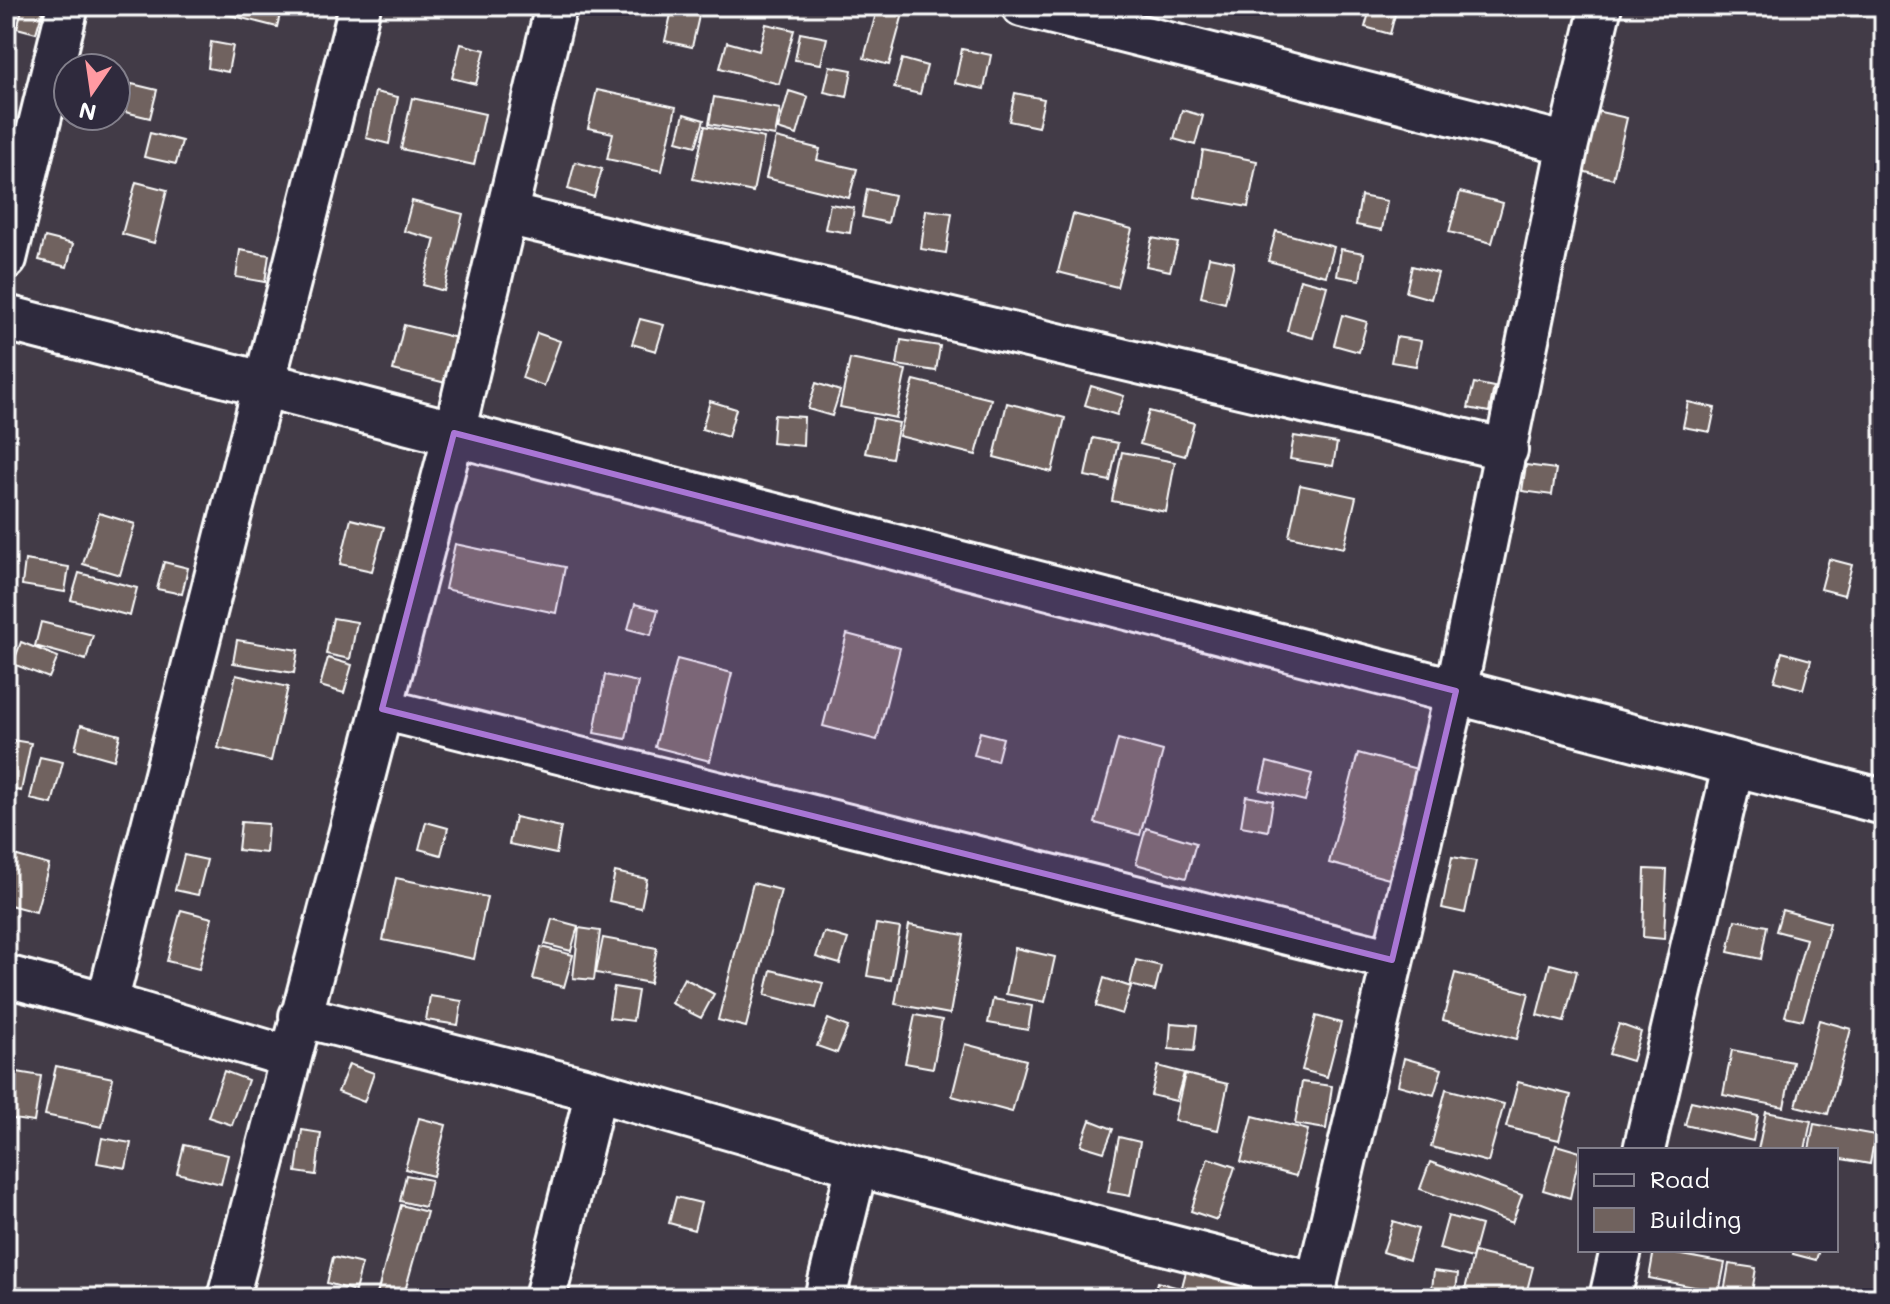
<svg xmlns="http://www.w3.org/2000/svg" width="1890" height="1304" font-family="Mali,sans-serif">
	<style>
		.building { fill: #70625e; stroke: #fff; stroke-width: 2 }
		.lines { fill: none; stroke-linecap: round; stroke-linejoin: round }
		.street-casing { stroke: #fff; stroke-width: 46 }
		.secondary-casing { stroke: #fff; stroke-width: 50 }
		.street { stroke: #2f2a3d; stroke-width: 40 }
		.secondary { stroke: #2f2a3d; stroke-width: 44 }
		.marked { fill: #a976d5; fill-opacity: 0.2; stroke: #a976d5; stroke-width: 6; stroke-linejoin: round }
	</style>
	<rect width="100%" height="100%" fill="#423b47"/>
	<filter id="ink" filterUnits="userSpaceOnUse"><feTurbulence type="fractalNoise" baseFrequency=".0125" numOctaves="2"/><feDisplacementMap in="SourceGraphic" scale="16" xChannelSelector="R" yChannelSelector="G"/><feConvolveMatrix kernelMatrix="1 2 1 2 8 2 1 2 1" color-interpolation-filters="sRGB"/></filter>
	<g filter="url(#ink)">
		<path class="building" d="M23 6H44L36 33 17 28Z
			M228 6H282L277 27 226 14Z
			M878 6 904 10 889 65 864 58Z
			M1371 6 1397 7 1390 34 1365 27Z
			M1405 6H1432L1430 16 1405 9Z
			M672 10 699 16 692 47 665 41Z
			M766 24 794 30 779 84 720 68 727 42 759 51Z
			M800 33 827 38 821 64 795 60Z
			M211 42 233 46 228 72 208 68Z
			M461 44 485 50 476 84 452 78Z
			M962 49 991 55 984 89 955 83Z
			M902 59 927 66 920 94 894 88Z
			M830 66 852 70 847 97 824 92Z
			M132 84 157 90 150 118 125 112Z
			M597 90 676 107 662 171 607 159 613 133 588 128Z
			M789 91 808 97 797 135 778 129Z
			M375 92 398 97 389 144 366 138Z
			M1015 93 1044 99 1038 127 1009 121Z
			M714 97 780 109 775 136 709 124Z
			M412 98 485 114 474 165 401 149Z
			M1587 109 1627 118 1613 179 1574 169Z
			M1182 110 1203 116 1195 145 1174 139Z
			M684 114 704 120 696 146 677 141Z
			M6 125 12 126 6 158Z
			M705 126 764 138 753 192 693 179Z
			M150 133 182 141 176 164 144 157Z
			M776 138 820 149 817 160 857 169 849 198 766 178Z
			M1203 150 1257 161 1248 207 1195 197Z
			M575 162 602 169 594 197 568 189Z
			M136 182 167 190 154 243 122 234Z
			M867 189 894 195 888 223 862 217Z
			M1460 192 1503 203 1492 243 1449 232Z
			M1361 196 1387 201 1382 230 1356 225Z
			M412 201 463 214 444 291 423 285 435 239 404 231Z
			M830 204 854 208 850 233 825 229Z
			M926 210 952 213 946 253 921 249Z
			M1073 214 1132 229 1117 287 1058 272Z
			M1276 231 1334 247 1326 276 1268 261Z
			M45 237 73 244 67 267 39 260Z
			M1152 238 1178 243 1170 271 1146 266Z
			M1341 249 1364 253 1360 280 1337 276Z
			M240 250 269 255 265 282 236 277Z
			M1209 257 1234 262 1225 303 1201 297Z
			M1412 266 1438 273 1431 299 1406 292Z
			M1300 279 1327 286 1313 338 1287 331Z
			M1342 315 1367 322 1359 352 1334 345Z
			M640 319 664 325 656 351 632 344Z
			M404 325 457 338 446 383 393 370Z
			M537 333 560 341 544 386 522 378Z
			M1396 337 1421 341 1416 366 1391 362Z
			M901 340 940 346 936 371 897 365Z
			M850 359 906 370 896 418 840 407Z
			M914 380 991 399 976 455 899 436Z
			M816 383 840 391 832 416 808 409Z
			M1474 383 1494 387 1489 412 1468 408Z
			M1091 386 1124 396 1117 415 1085 405Z
			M710 401 736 409 728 437 702 429Z
			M1688 402 1715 408 1710 432 1683 427Z
			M1007 403 1065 418 1052 472 994 457Z
			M1149 411 1194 423 1185 456 1140 444Z
			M774 415 804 417 803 446 772 443Z
			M873 418 899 423 892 458 865 453Z
			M1294 436 1337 443 1333 466 1290 459Z
			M1093 438 1118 443 1110 481 1085 476Z
			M1122 452 1175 462 1166 512 1112 501Z
			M1526 465 1556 469 1552 495 1522 491Z
			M1300 485 1356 497 1344 548 1289 536Z
			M99 513 135 524 120 575 83 564Z
			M351 519 384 527 372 571 340 564Z
			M455 544 565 567 556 613 445 589Z
			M1829 559 1852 565 1844 595 1821 589Z
			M25 560 69 567 65 592 22 585Z
			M164 562 188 568 182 594 157 589Z
			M79 573 137 588 130 616 71 600Z
			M635 604 658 610 651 635 628 629Z
			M333 618 357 622 350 659 326 654Z
			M41 622 93 635 86 660 35 646Z
			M847 634 900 648 877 740 823 726Z
			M237 640 298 650 294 673 233 663Z
			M21 642 58 657 49 678 13 664Z
			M1782 652 1811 660 1803 689 1774 681Z
			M328 658 352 665 344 693 320 686Z
			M677 659 732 673 710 761 655 747Z
			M236 675 288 687 271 761 218 748Z
			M605 675 638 682 626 739 594 733Z
			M81 725 120 735 114 760 75 749Z
			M980 732 1003 738 997 761 974 755Z
			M6 739 31 743 21 791 6 788Z
			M1118 739 1163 751 1140 835 1095 823Z
			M1358 753 1417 769 1389 879 1329 863Z
			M40 757 63 762 52 804 30 799Z
			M1267 762 1312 774 1305 801 1260 790Z
			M1246 796 1273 801 1268 831 1241 826Z
			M515 817 561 827 556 854 509 844Z
			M241 822 268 824 266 853 238 850Z
			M426 822 448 828 441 855 419 849Z
			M1146 828 1196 843 1186 878 1136 864Z
			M14 855 49 865 36 912 6 904V886Z
			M184 855 207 860 198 895 175 890Z
			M1452 857 1476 861 1465 913 1442 908Z
			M1645 869 1667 870 1664 939 1643 937Z
			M615 872 647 879 641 908 609 901Z
			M396 878 487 897 474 959 383 940Z
			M753 883 781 890 746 1027 718 1020Z
			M181 910 212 918 199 969 167 961Z
			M1782 910 1830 923 1803 1020 1785 1016 1806 939 1776 931Z
			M552 919 578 926 571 951 545 944Z
			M1735 920 1767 926 1761 959 1728 952Z
			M876 924 900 928 891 980 867 976Z
			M909 925 964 935 950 1014 895 1004Z
			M579 928 600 931 594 980 573 978Z
			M824 932 848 939 840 964 816 957Z
			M603 938 657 948 650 983 596 973Z
			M541 947 573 955 564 987 533 979Z
			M1015 948 1055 957 1045 1002 1006 994Z
			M1136 960 1161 966 1155 991 1130 985Z
			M1550 964 1577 971 1564 1022 1537 1015Z
			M771 970 823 983 816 1008 765 995Z
			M1455 973 1529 993 1517 1039 1443 1020Z
			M684 978 714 994 701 1018 671 1003Z
			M1104 978 1131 987 1122 1014 1096 1006Z
			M614 987 638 991 633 1021 609 1018Z
			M430 996 462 1001 458 1025 426 1020Z
			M993 999 1032 1006 1028 1030 988 1023Z
			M915 1015 942 1020 933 1068 905 1063Z
			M1316 1016 1341 1023 1327 1077 1302 1070Z
			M828 1019 848 1027 837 1053 817 1046Z
			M1819 1020 1851 1029 1828 1114 1796 1106Z
			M1171 1023 1197 1025 1194 1051 1169 1049Z
			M1619 1024 1641 1032 1632 1061 1609 1054Z
			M965 1044 1026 1060 1012 1112 952 1096Z
			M1732 1050 1793 1062 1784 1107 1723 1095Z
			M1404 1058 1442 1069 1434 1095 1398 1085Z
			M349 1064 374 1073 364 1102 338 1092Z
			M56 1066 113 1078 102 1127 45 1115Z
			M1158 1066 1184 1073 1176 1101 1151 1095Z
			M6 1070 41 1076 34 1122 6 1118Z
			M224 1071 248 1080 232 1125 208 1117Z
			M1185 1074 1228 1084 1218 1130 1174 1121Z
			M1302 1082 1332 1086 1326 1129 1295 1124Z
			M1518 1082 1571 1095 1559 1140 1506 1127Z
			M1446 1089 1504 1104 1488 1162 1431 1147Z
			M1691 1101 1758 1116 1753 1141 1685 1125Z
			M1766 1112 1811 1121 1805 1150H1758Z
			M1253 1116 1308 1130 1296 1176 1241 1162Z
			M419 1118 446 1125 433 1176 405 1169Z
			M1090 1120 1113 1129 1104 1152 1081 1145Z
			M1814 1124 1875 1135 1870 1164 1836 1158V1150H1809Z
			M302 1130 321 1133 316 1175 296 1172Z
			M1119 1137 1140 1142 1130 1196 1108 1192Z
			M102 1138 131 1143 126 1168 97 1163Z
			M184 1145 228 1155 221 1184 177 1173Z
			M1556 1145 1580 1152 1570 1198 1543 1190Z
			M1208 1158 1235 1167 1217 1220 1191 1211Z
			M1430 1162 1522 1195 1512 1223 1420 1189Z
			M406 1175 431 1180 425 1207 400 1201Z
			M676 1197 701 1203 694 1230 669 1223Z
			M401 1205 427 1212 403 1298H389L377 1294Z
			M1448 1216 1481 1225 1472 1258 1439 1249Z
			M1393 1221 1418 1229 1409 1260 1383 1252Z
			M1654 1250 1725 1263 1719 1292 1649 1278Z
			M1794 1250H1819L1816 1260 1793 1254Z
			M1474 1252 1533 1267 1525 1298H1463Z
			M333 1257 362 1264 355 1291 327 1283Z
			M1729 1264 1756 1268 1751 1298H1723Z
			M1187 1268 1242 1284 1238 1298H1179Z
			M1434 1271 1458 1274 1455 1298H1431Z
			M1157 1282 1179 1288 1176 1298H1153Z"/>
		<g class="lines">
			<g class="street-casing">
				<path id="street" d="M1022 6 1568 144
					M506 214 1507 450
					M6 259 68 6
					M382 709 1392 960
					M6 976 107 1003 289 1057
					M107 1003 360 6
					M300 1016 596 1091 857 1166 1317 1283
					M1644 1150 1734 763
					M228 1298 454 433 556 6
					M545 1298 596 1091
					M825 1298 857 1166
					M1313 1298 1456 691 1568 144 1601 6
					M1610 1298 1621 1250"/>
			</g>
			<g class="secondary-casing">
				<path id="secondary" d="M6 318 1884 802"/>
			</g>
			<use href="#street" class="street"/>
			<use href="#secondary" class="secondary"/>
		</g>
	</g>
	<path class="marked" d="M454 433 1456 691 1392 960 382 709Z"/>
	<rect width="1890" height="1304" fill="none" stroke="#2f2a3d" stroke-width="32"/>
	<rect x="16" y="16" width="1858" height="1272" fill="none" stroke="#fff" stroke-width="3" filter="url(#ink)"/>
	<rect x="1578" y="1148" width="260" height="104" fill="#2f2a3d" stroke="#827f8b" stroke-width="2"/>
	<rect x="1594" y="1174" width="40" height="12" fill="#2f2a3d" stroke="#827f8b" stroke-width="2"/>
	<text x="1650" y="1188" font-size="24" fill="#ffffff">Road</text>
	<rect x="1594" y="1208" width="40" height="24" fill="#70625e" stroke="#827f8b" stroke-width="2"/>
	<text x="1650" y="1228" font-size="24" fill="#ffffff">Building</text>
	<g transform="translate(92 92) rotate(193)"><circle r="38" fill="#2f2a3d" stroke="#827f8b" stroke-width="2"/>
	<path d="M0-6L14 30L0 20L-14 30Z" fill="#ff9aa2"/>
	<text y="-12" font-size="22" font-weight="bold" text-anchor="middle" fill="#ffffff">N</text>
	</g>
</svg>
